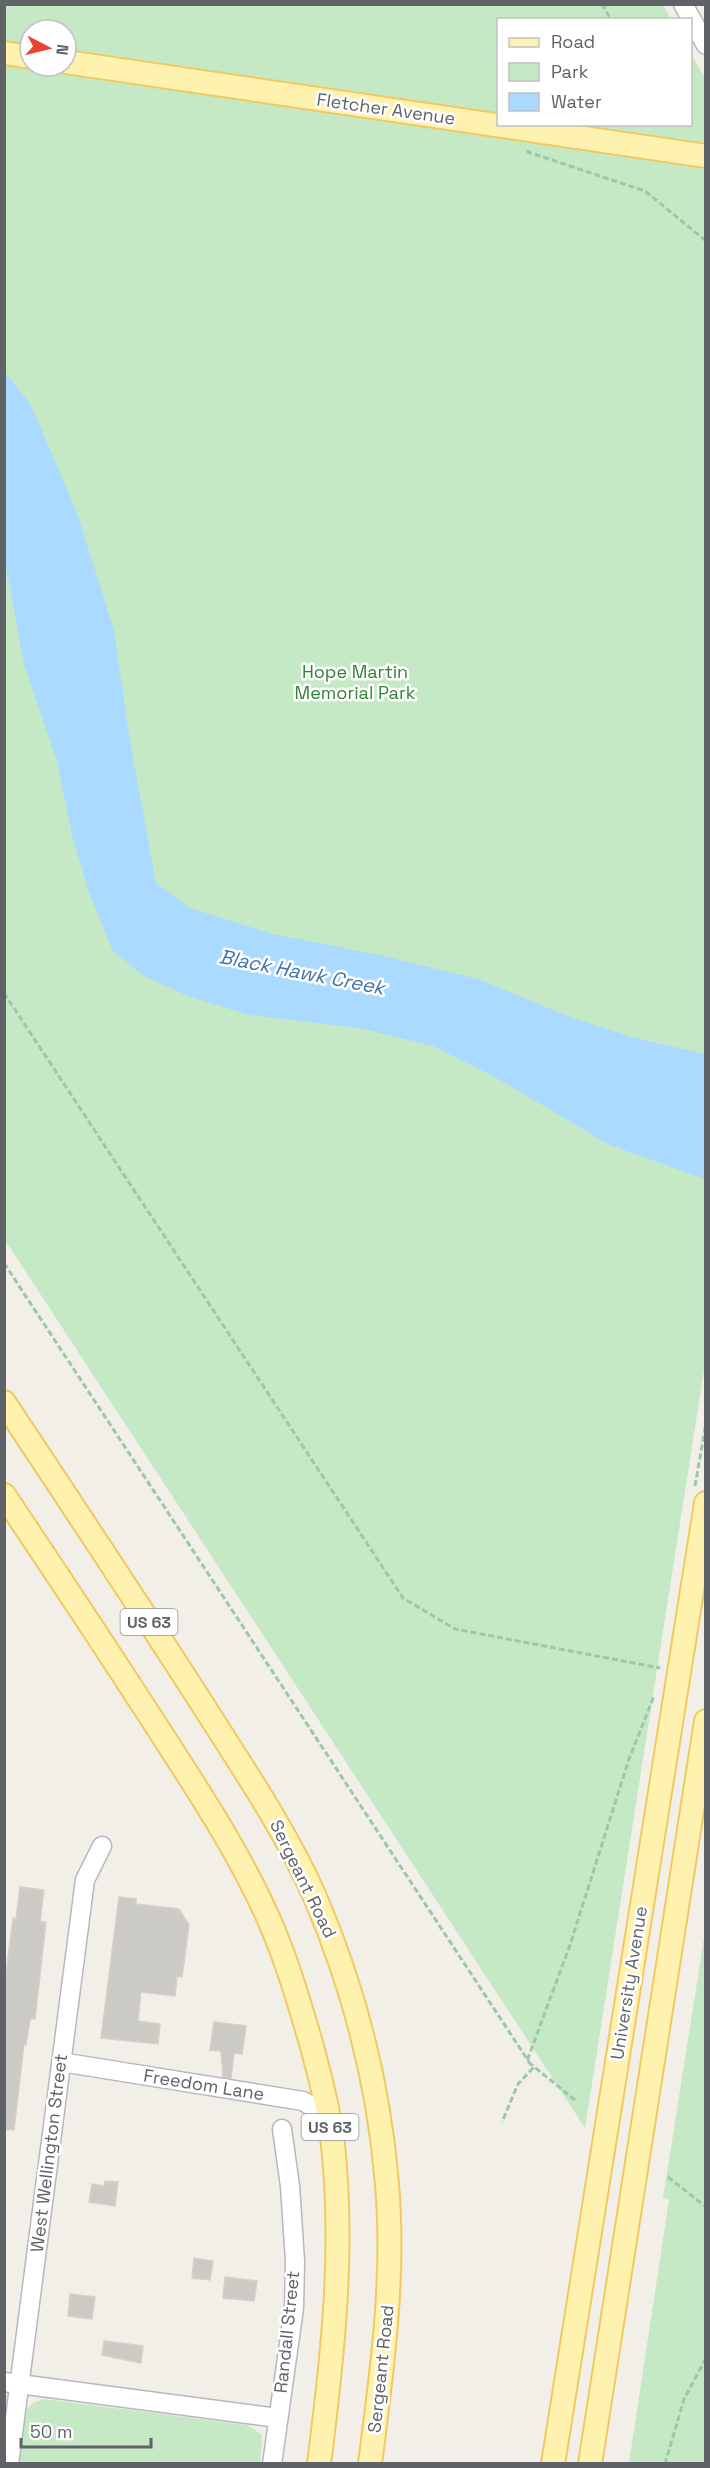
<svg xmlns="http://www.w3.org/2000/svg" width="710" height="2468" font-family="'Space Grotesk',sans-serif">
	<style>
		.green { fill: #c5e8c5; fill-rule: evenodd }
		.water { fill: #aadaff }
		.building { fill: #cccac5; stroke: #d6d1c6; stroke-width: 1.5 }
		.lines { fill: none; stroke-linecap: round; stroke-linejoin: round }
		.minor-casing { stroke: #b5b8bc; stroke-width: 21 }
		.major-casing { stroke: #f2c960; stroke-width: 26 }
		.path { stroke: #9cc7a9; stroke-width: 3; stroke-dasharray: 6 3; stroke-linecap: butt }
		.minor { stroke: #fff; stroke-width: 18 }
		.major { stroke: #fff2af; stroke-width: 22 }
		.labels { text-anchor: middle; stroke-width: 5; stroke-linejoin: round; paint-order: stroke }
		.shield { fill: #fff; stroke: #8f9295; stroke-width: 1.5 }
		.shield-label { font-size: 16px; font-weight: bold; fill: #5f6368 }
		.street-label { font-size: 18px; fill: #5f6368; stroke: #fff }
		.park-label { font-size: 18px; fill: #348238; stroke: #fff }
		.water-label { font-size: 20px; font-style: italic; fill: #4174aa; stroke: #fff }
	</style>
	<rect width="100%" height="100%" fill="#f1efe8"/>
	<path class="green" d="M5 5H663L671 19 498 20V124H690L691 53 706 80 705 1364 585 2128 5 1240ZM30 30H66V66H30Z
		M705 1932V2463H629L669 2200 663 2198Z
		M43 2399 247 2425 261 2434 262 2441 260 2463 18 2464 27 2409 33 2403Z"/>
	<path class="water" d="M4 371 31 405 77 513 114 630 129 735 156 883 190 908 273 934 379 955 478 979 570 1017 631 1037 705 1054V1179L610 1145 493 1076 433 1046 360 1028 249 1015 188 996 144 976 113 951 88 890 72 835 57 761 24 664 5 561Z"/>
	<path class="building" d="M20 1887 44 1890 40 1922H46L35 2019H30L26 2045 24 2044 14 2130 4 2129V1989L13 1918 16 1919Z
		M119 1897 136 1899V1904L179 1909 189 1925 182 1977 177 1976 175 1996 141 1992 138 2021 160 2024 158 2044 101 2038Z
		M214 2022 246 2026 242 2054 234 2053 231 2078 223 2077 221 2051 210 2050Z
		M105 2181 118 2182 115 2206 89 2202 92 2184 104 2186Z
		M194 2258 213 2261 210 2280 192 2278Z
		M225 2277 257 2281 254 2301 223 2298Z
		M70 2294 95 2297 92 2319 68 2316Z
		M104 2341 143 2346 141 2363 102 2355Z"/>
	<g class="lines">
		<g class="minor-casing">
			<path id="minor" d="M683 4 706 45
				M61 2062 303 2101 316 2109 328 2129
				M4 2382 278 2418
				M9 2464 85 1880 102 1846
				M272 2464 294 2308 295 2261 290 2186 282 2129"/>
		</g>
		<g class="major-casing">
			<path id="major" d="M4 53 30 57
				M66 62 706 156
				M4 1402C71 1503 138 1604 203 1705 242 1767 285 1829 315 1897 354 1988 379 2085 387 2184 395 2278 382 2370 370 2464
				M4 1495C53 1568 102 1642 150 1716 193 1783 238 1849 270 1922 287 1961 299 2002 311 2043 319 2073 328 2105 332 2136 345 2246 333 2354 319 2464
				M553 2464 706 1503
				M590 2464 706 1721"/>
		</g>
		<path class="path" d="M602 4 611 20
			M528 150V152L645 191 706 241
			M4 993 403 1598 455 1629 660 1668
			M4 1263 533 2068 518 2084 502 2122
			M695 1486 706 1423
			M575 2100 527 2061 570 1945 629 1759 654 1696
			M668 2177 706 2207
			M665 2464 684 2399 706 2358"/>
		<use href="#minor" class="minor"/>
		<use href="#major" class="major"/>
	</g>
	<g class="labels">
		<g class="shield">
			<rect x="120.5" y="1609" width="57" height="26" rx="4.5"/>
			<rect x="301.5" y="2114" width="57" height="26" rx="4.5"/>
		</g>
		<g class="shield-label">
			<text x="149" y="1628">US 63</text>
			<text x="330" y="2133">US 63</text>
		</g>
		<g class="street-label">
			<text transform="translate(386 109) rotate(8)" y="6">Fletcher Avenue</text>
			<text transform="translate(303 1879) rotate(64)" y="6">Sergeant Road</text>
			<text transform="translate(629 1983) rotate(-81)" y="6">University Avenue</text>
			<text transform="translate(204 2085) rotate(9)" y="6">Freedom Lane</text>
			<text transform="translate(49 2153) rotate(-83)" y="6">West Wellington Street</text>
			<text transform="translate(287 2332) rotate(-84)" y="6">Randall Street</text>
			<text transform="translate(381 2369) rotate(-84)" y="6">Sergeant Road</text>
		</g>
		<g class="park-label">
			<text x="355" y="678">Hope Martin<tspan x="355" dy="21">Memorial Park</tspan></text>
		</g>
		<g class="water-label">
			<text transform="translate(302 972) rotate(11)" y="7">Black Hawk Creek</text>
		</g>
	</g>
	<rect width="710" height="2468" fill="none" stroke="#5f6368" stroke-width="12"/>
	<rect x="497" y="18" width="195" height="108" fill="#ffffff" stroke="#bfc1c3" stroke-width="1.5"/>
	<rect x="509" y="38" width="30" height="9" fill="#fff2af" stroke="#bfc1c3" stroke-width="1.5"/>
	<text x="551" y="48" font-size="18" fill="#5f6368">Road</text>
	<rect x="509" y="63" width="30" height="18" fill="#c5e8c5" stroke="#bfc1c3" stroke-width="1.5"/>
	<text x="551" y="78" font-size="18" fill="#5f6368">Park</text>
	<rect x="509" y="93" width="30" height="18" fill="#aadaff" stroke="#bfc1c3" stroke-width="1.5"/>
	<text x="551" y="108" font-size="18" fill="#5f6368">Water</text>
	<g transform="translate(48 48) rotate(97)"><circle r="28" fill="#ffffff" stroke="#bfc1c3" stroke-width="1.5"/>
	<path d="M0-4.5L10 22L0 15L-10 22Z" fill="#ea4335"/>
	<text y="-9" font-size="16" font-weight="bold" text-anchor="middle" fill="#5f6368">N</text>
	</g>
	<path d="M21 2438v9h130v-9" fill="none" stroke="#5f6368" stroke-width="3"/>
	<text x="30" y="2438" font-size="18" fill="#5f6368" stroke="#ffffff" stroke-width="4.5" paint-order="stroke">50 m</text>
</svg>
